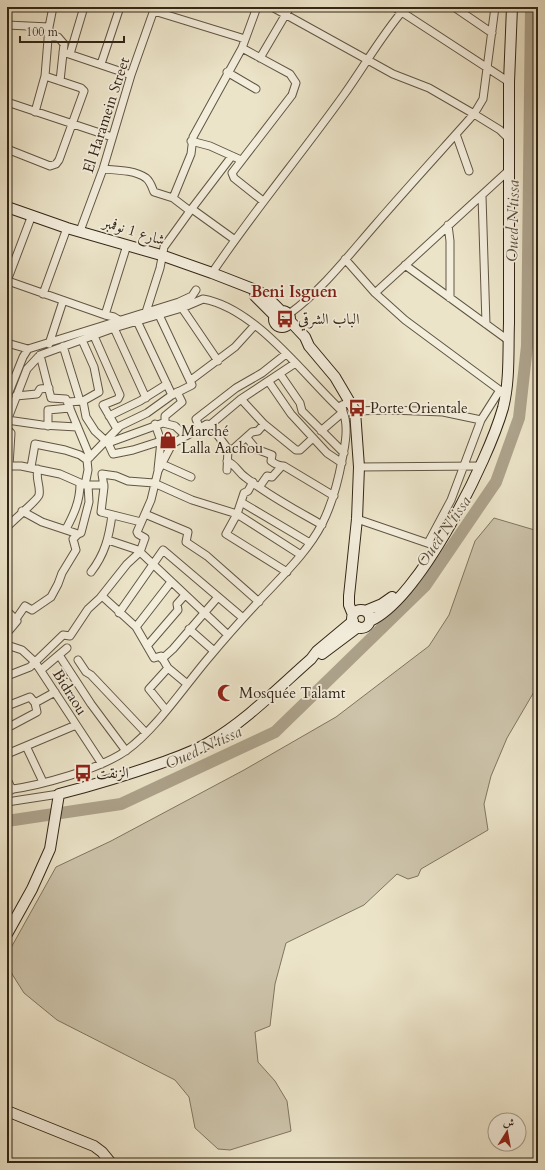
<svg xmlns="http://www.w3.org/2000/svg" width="545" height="1170" font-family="Cardo,Amiri,serif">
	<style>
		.green { fill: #cdc4ab; stroke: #807560 }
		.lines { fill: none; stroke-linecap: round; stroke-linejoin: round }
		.river { stroke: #ada38c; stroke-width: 12 }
		.street-casing { stroke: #615643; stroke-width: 9 }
		.secondary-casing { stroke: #332616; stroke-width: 12 }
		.street { stroke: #f3eddc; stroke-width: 7 }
		.secondary { stroke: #f3eddc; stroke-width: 10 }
		.labels { text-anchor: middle; stroke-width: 3.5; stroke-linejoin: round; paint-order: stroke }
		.street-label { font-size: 15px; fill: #332616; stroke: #f3eddc }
		.poi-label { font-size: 15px; fill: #332616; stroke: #f3eddc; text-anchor: start }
		.water-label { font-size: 16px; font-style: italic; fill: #5e523f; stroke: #f3eddc }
		.neighbourhood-label { font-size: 16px; font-weight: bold; fill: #7a1f14; stroke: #f3eddc }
	</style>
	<rect width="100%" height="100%" fill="#ece4c9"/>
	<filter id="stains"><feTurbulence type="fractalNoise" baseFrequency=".005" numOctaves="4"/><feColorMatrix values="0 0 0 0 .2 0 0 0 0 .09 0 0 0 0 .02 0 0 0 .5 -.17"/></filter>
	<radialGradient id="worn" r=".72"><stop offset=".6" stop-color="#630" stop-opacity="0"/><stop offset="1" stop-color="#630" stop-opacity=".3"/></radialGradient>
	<path class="green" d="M494 518 538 531V685L507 738 491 776 484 804 488 830 421 869 418 876 408 879 397 874 364 905 286 943 275 984 270 1026 255 1032 258 1062 275 1081 287 1101 291 1131 230 1150 218 1149 195 1128 189 1097 175 1080 57 1020 24 993 12 974 7 955 56 867 111 841 244 770 336 717 429 646 449 615 475 541Z"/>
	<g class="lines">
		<path class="river" d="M7 821 121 804 275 732 425 586 496 482 519 418 527 346 531 7"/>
		<g class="street-casing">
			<path id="street" d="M272 7 393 74 429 88 474 114 483 99 495 7
				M394 7 509 82
				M454 7 492 33
				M154 11 245 39
				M7 25 49 27 45 76 35 112
				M49 27 53 7
				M48 37H58L64 44 60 81
				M242 48 290 74 296 83 292 95 232 173 234 178 263 201
				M63 52 131 75
				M70 54 84 7
				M260 58 290 7
				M101 64 120 7
				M227 72 256 89
				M7 102 112 137
				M456 134 469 171
				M191 141 210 146 241 160
				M7 149 50 166 56 164 59 160 84 91 81 88 45 76
				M103 169C116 170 135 170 146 178 151 182 152 188 154 192L173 198 190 211 164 247 160 268 146 312
				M482 196 486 324
				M173 198 191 154 193 137 242 48 257 7
				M192 209 235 240
				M190 211 232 156
				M448 225 450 241V298
				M80 231 103 169 131 75 155 7
				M345 259 375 293 405 320 505 394
				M405 265 508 340
				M212 273C253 212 300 156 343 96 364 67 382 34 406 7
				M7 281 32 215
				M8 281 105 315 114 317 119 320
				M375 293 508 171
				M43 294 67 228
				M182 308 218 361
				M289 314C323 289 348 256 376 224 408 187 441 151 474 114L500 130 510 140
				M105 315 127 245
				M137 321 172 395
				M114 328 146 398
				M94 336 120 395 118 399 103 405 117 429
				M7 343 28 349
				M49 344 63 301
				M63 346 80 401
				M40 355 51 398 66 399 90 457
				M280 374 300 403 302 411 344 453
				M191 380 235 347 255 325
				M269 382 291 414 327 453 342 463
				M16 396 37 394 40 389 49 388
				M7 397 23 357 28 349 179 302 192 296 196 290
				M241 399 264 424 296 450H300L313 438
				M83 401 86 417 95 431 108 443 113 454 133 450 161 441
				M68 402 83 401 99 392 94 367 82 340
				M355 411 390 410 443 412 481 420
				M109 416 140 401 167 384
				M7 420 42 425 77 427
				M7 421 27 369 40 355 114 328 182 308 203 299C256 308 305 377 343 412 349 426 345 446 342 460 338 482 332 504 322 524 310 547 292 566 274 585 252 608 231 631 211 655 185 685 158 727 127 750 101 769 39 786 7 790
				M165 423V416L182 402 177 392
				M155 424 161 441 158 469
				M210 425 228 449 227 470
				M48 426V410L70 408
				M7 429 11 433 9 466
				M200 429 196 419 236 388 262 373 286 354
				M321 431 343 412 342 405 351 402
				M247 438 256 449 272 455 271 461C276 465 279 466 284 466L334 496
				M108 443 163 423 175 426 186 436
				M228 449H233L252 432 258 431 264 424
				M87 460 120 426 147 413 172 395 192 385 159 315
				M227 461C236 465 238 472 245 477 269 496 296 510 322 525
				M162 464 191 477
				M7 466H21L60 474 85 485H104
				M31 467 35 444 65 450 80 455 87 460 88 470 85 485
				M359 467 481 466
				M253 482 248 491 244 493 237 514 226 534 287 572
				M260 486 267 476 272 477 281 467
				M241 502 310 543
				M22 511 42 522 78 534
				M145 514 188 532 186 542 207 556 259 602
				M357 519 430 544
				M141 522 101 512 104 487 102 474 116 476 128 481 154 483 192 500 237 514 301 555
				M7 527C13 520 38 500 39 495 41 486 35 479 38 469
				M66 529C74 514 80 501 80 484
				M108 540 138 550 228 635
				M428 543 451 500 481 420 500 390
				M91 572C105 554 109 537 112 515
				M102 596 136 627 154 658 161 656 168 668 186 683
				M7 611 17 621 7 633
				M119 613 163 550 243 618
				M16 619 25 606 32 610 51 597 58 584 62 573 76 550 73 539 78 534 81 533 89 502 88 485
				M136 627 171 582
				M189 629 214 651
				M7 645 22 650 35 662 102 764
				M147 646 178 610 177 604 185 595
				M59 655 91 704 126 751
				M162 659 173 649 218 597
				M78 660 86 672 91 675 146 733
				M41 670 67 648
				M7 676 30 667 63 635 70 636 88 609 100 598 127 564 140 552 145 538 138 534 137 532 151 500 158 471 170 448 172 444 207 424 210 425 241 399 294 364
				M35 703 55 692
				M7 706 30 697 35 703 37 712 7 728
				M166 710 149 689 168 668
				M26 746 43 782
				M7 754 76 725
				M7 779 12 790
				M7 802 59 794"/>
		</g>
		<g class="secondary-casing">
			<path id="secondary" d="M7 207 67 228 161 255 212 273 258 291 266 296 281 311
				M255 296 275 316
				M274 319a8 8 0 1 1 16 0a8 8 0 1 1-16 0Z
				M290 321 305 337 309 346 335 377 355 411 359 467 357 519 349 596V605L353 615
				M352 619a9 9 0 1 1 18 0a9 9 0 1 1-18 0Z
				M365 611 382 604 392 597
				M370 621C420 598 488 461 503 408 510 381 508 350 509 323V82L512 7
				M322 654 358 627
				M7 934 32 889 50 849 59 794C94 785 127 775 161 763 177 757 193 752 208 743 246 721 278 688 311 659L317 651 353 621
				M7 1111 94 1146 102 1152 111 1163"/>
		</g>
		<use href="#street" class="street"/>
		<use href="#secondary" class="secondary"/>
	</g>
	<defs>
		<g id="bus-bare" transform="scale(1.38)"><path d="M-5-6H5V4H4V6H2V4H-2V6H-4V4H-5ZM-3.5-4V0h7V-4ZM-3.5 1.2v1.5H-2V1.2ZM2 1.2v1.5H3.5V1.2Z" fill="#8f2418" stroke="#f3eddc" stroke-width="2.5" paint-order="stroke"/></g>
		<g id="shop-bare" transform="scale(1.38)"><path d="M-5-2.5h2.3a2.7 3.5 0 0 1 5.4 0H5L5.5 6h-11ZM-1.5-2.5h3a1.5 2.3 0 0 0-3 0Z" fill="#8f2418" stroke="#f3eddc" stroke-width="2.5" paint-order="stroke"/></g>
		<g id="mosque-bare" transform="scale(1.38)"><path d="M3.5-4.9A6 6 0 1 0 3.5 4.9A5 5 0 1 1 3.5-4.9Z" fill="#8f2418" stroke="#f3eddc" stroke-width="2.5" paint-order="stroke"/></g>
	</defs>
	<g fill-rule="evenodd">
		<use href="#bus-bare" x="285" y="319"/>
		<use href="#bus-bare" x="357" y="408"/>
		<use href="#shop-bare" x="168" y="440"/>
		<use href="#mosque-bare" x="226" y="693"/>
		<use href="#bus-bare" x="83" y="773"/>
	</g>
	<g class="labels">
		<g class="street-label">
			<text transform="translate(106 115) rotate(-72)" y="5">El Haramein Street</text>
			<text transform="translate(134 231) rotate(17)" y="5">شارع 1 نوفمبر</text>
			<text transform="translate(70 692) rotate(58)" y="5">Bidraou</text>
		</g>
		<g class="poi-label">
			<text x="298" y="324">الباب الشرقي</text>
			<text x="370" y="413">Porte Orientale</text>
			<text x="181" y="436">Marché<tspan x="181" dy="17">Lalla Aachou</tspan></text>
			<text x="239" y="698">Mosquée Talamt</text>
			<text x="96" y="778">الزنقت</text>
		</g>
		<g class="water-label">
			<text transform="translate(512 221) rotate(-89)" y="6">Oued N'tissa</text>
			<text transform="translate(443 531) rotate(-55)" y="6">Oued N'tissa</text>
			<text transform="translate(203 747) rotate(-25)" y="6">Oued N'tissa</text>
		</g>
		<g class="neighbourhood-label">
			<text x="294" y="297">Beni Isguen</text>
		</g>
	</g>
	<rect width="545" height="1170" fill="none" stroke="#ece4c9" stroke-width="24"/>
	<rect x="8" y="8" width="529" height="1154" fill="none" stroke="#332616" stroke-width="2"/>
	<rect x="12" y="12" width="521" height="1146" fill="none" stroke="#332616"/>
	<g transform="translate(507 1132) rotate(11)"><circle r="19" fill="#f3eddc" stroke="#a69d8d"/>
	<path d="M0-3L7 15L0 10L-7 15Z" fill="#8f2418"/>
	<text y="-6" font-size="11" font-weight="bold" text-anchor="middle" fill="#332616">ش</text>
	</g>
	<path d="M20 36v6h104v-6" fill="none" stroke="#332616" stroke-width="2"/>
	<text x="26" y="36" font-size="12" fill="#332616" stroke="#f3eddc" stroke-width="3" paint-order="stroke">100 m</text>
	<rect width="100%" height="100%" filter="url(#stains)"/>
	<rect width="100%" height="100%" fill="url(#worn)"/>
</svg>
